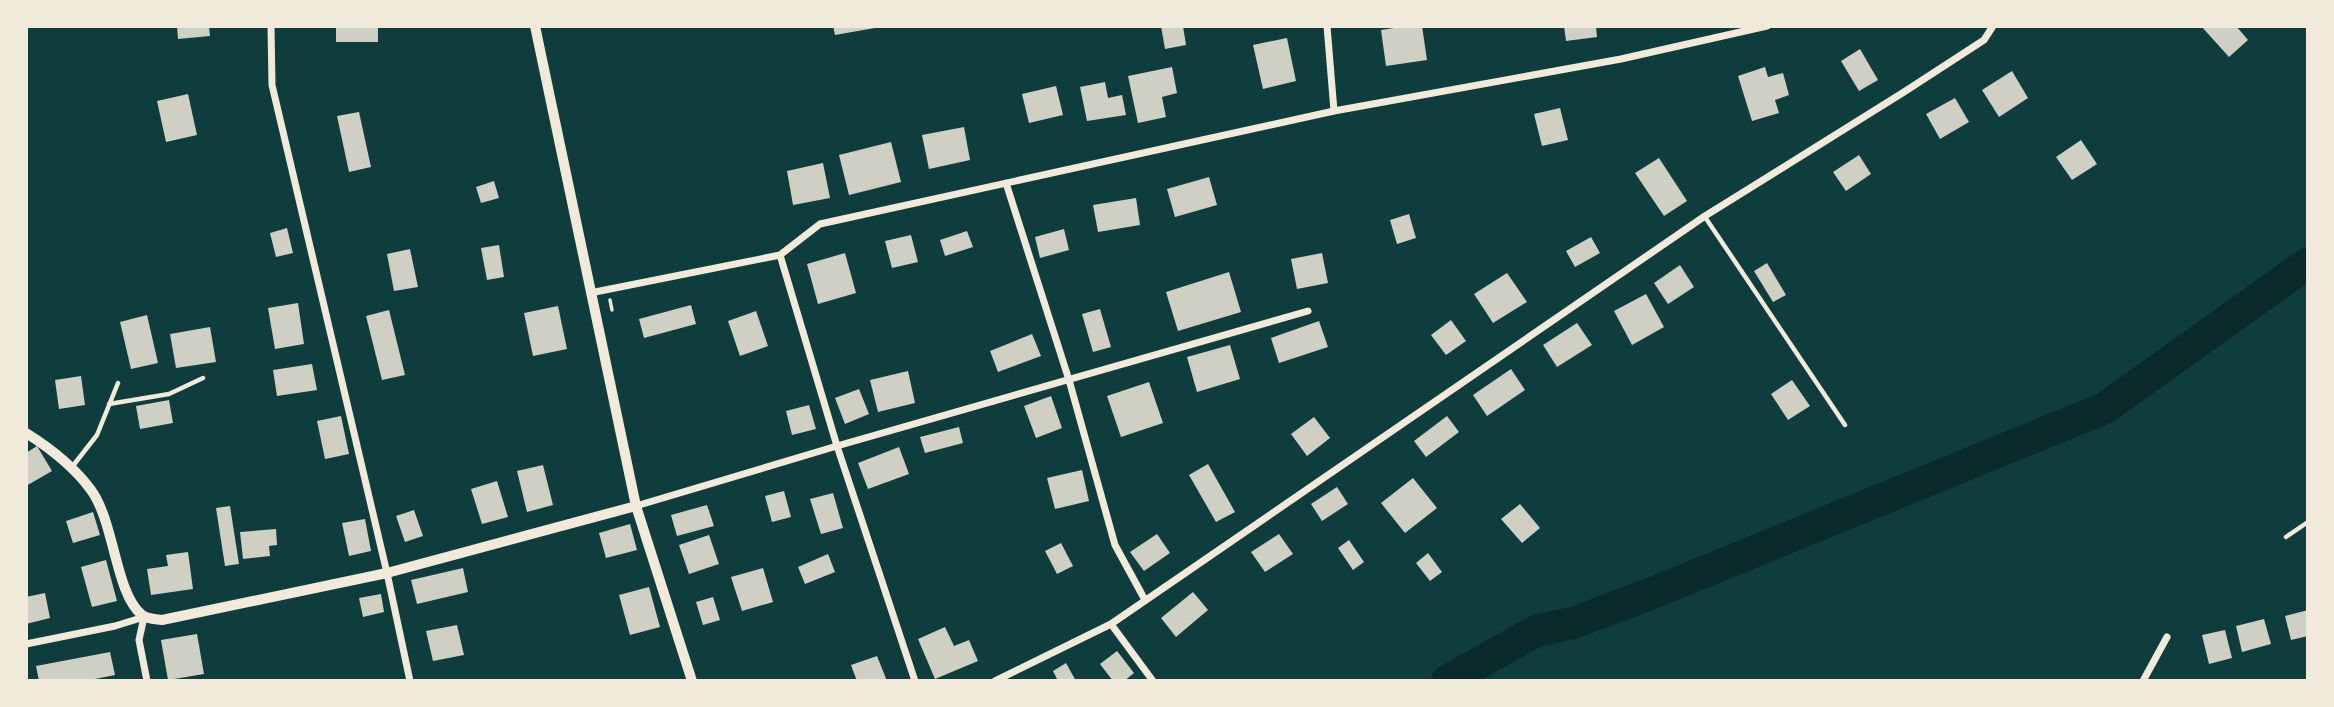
<svg xmlns="http://www.w3.org/2000/svg" width="2334" height="707" font-family="'PT Sans Narrow',sans-serif">
	<style>
		.lines { fill: none; stroke-linecap: round; stroke-linejoin: round }
		.river { stroke: #0a2a2b; stroke-width: 32 }
		.building { fill: #cfcfc3 }
		.path { stroke: #f1e9da; stroke-width: 3.5 }
		.service { stroke: #f1e9da; stroke-width: 4.5 }
		.minor { stroke: #f1e9da; stroke-width: 7 }
		.tertiary { stroke: #f1e9da; stroke-width: 10 }
	</style>
	<rect width="100%" height="100%" fill="#0f3d3e"/>
	<g class="lines">
		<path class="river" d="M1447 681 1536 631 1573 623 1655 592 2105 408 2308 263"/>
	</g>
	<path class="building" d="M177 26H209L210 36 178 39Z
		M336 26H378V42H336Z
		M833 26H875V28L835 35Z
		M1161 26H1183L1186 45 1165 49Z
		M1407 26H1422L1427 60 1386 66 1381 30Z
		M1564 26H1596L1597 37 1566 41Z
		M2201 26H2236L2248 40 2229 57Z
		M1287 38 1296 81 1263 89 1253 45Z
		M1860 49 1878 80 1859 91 1841 61Z
		M1172 67 1177 93 1162 97 1166 117 1138 123 1128 76Z
		M1765 67 1768 77 1783 73 1789 95 1775 100 1779 113 1752 121 1738 76Z
		M2012 71 2028 98 1999 117 1982 90Z
		M1105 82 1108 98 1122 95 1126 115 1087 121 1080 87Z
		M1056 86 1063 115 1029 123 1022 94Z
		M188 94 197 135 166 142 157 101Z
		M1955 98 1969 122 1940 139 1926 114Z
		M1560 108 1568 140 1542 146 1534 114Z
		M359 112 371 167 349 172 337 116Z
		M964 127 970 160 929 169 922 135Z
		M2081 140 2097 164 2072 180 2056 157Z
		M891 142 901 182 849 195 839 155Z
		M1859 155 1871 174 1846 191 1833 172Z
		M1659 158 1687 201 1664 216 1635 173Z
		M823 163 830 198 793 205 787 171Z
		M1209 177 1217 205 1175 217 1167 189Z
		M494 181 499 198 481 203 476 187Z
		M1136 198 1140 225 1098 232 1093 205Z
		M1409 214 1416 238 1397 244 1390 220Z
		M287 228 293 253 276 257 270 233Z
		M1064 229 1069 250 1040 258 1035 237Z
		M967 231 973 247 945 256 940 240Z
		M911 235 918 262 892 268 885 241Z
		M1591 237 1600 253 1575 267 1566 251Z
		M499 245 504 277 487 280 481 248Z
		M410 249 418 287 394 291 387 254Z
		M845 253 856 293 818 304 807 264Z
		M1322 253 1328 283 1297 289 1291 259Z
		M1767 263 1786 295 1773 302 1754 271Z
		M1680 265 1694 287 1668 304 1654 283Z
		M1229 272 1241 312 1178 331 1166 292Z
		M1507 273 1527 302 1493 323 1474 294Z
		M1646 294 1664 327 1632 345 1614 311Z
		M298 303 304 344 275 349 268 308Z
		M691 305 696 324 644 338 639 319Z
		M558 306 567 349 533 356 524 313Z
		M1100 309 1111 347 1093 352 1082 314Z
		M389 310 405 375 382 380 366 316Z
		M756 311 768 346 740 356 728 321Z
		M147 315 158 363 131 369 120 322Z
		M1451 320 1466 341 1446 355 1431 335Z
		M1319 321 1328 347 1279 363 1271 338Z
		M1577 323 1592 345 1557 367 1543 345Z
		M210 327 216 362 176 368 170 334Z
		M1032 334 1041 356 998 372 990 351Z
		M1230 345 1240 379 1197 392 1187 357Z
		M312 364 317 390 277 396 273 370Z
		M1511 369 1525 390 1487 416 1473 395Z
		M908 371 915 403 878 412 870 380Z
		M81 376 85 405 59 409 55 380Z
		M1792 380 1810 406 1788 420 1771 394Z
		M1149 382 1163 423 1121 437 1107 396Z
		M859 389 869 414 845 424 835 398Z
		M1051 396 1062 428 1036 438 1024 406Z
		M169 400 173 423 140 429 136 406Z
		M809 405 816 429 792 435 786 411Z
		M341 416 349 454 325 459 317 421Z
		M1447 416 1459 432 1426 457 1414 441Z
		M1314 417 1330 438 1307 456 1291 434Z
		M959 427 963 443 925 453 920 437Z
		M37 446 52 471 26 486V453Z
		M899 447 909 474 868 489 858 463Z
		M1208 464 1235 512 1216 522 1189 475Z
		M543 465 553 505 527 512 517 471Z
		M1082 470 1089 501 1055 509 1047 478Z
		M1413 478 1437 508 1405 533 1381 503Z
		M497 481 508 517 482 524 471 489Z
		M1337 487 1348 504 1322 521 1311 504Z
		M784 491 791 517 772 522 765 496Z
		M833 493 843 528 821 534 810 499Z
		M1520 504 1540 528 1522 543 1501 519Z
		M707 505 714 526 677 536 671 515Z
		M230 506 239 564 225 566 216 508Z
		M414 510 423 536 405 542 396 516Z
		M93 512 100 535 73 543 66 521Z
		M365 519 371 551 349 556 342 523Z
		M630 524 637 550 606 558 599 533Z
		M276 529 277 545 269 546 270 556 243 559 240 532Z
		M1157 534 1170 553 1144 571 1130 552Z
		M1279 534 1293 554 1265 572 1251 552Z
		M709 535 719 564 689 574 679 545Z
		M1349 540 1364 562 1353 570 1338 548Z
		M1061 543 1073 566 1057 574 1045 551Z
		M188 552 193 589 151 595 147 569 168 566 166 555Z
		M1428 553 1442 572 1430 581 1416 563Z
		M828 554 835 572 805 584 798 567Z
		M106 560 117 601 92 607 81 567Z
		M463 568 468 592 417 604 411 580Z
		M763 568 773 602 742 611 731 577Z
		M649 587 660 627 630 635 619 595Z
		M1193 592 1208 610 1176 637 1161 618Z
		M45 593 50 618 26 624V597Z
		M381 594 384 612 363 617 359 598Z
		M713 597 720 620 703 625 696 602Z
		M2308 610V636L2291 640 2285 616Z
		M2264 619 2271 644 2242 652 2236 626Z
		M457 625 464 655 433 661 426 631Z
		M945 627 954 646 969 640 978 661 935 679 918 639Z
		M2225 630 2232 658 2209 664 2202 635Z
		M197 634 204 674 168 680 161 640Z
		M1117 651 1134 673 1124 681H1113L1100 664Z
		M110 652 115 675 85 681H39L36 666Z
		M877 656 887 681H857L851 665Z
		M1066 663 1076 681H1058L1053 671Z"/>
	<g class="lines">
		<path class="path" d="M610 300 612 310"/>
		<path class="service" d="M1705 217 1845 425
			M109 404 169 394 203 378
			M72 467 97 435 118 383
			M2286 537 2308 522"/>
		<path class="minor" d="M271 26 272 85 387 573 410 681
			M1327 26 1334 111
			M1006 183 1069 380 1115 545 1145 600
			M780 255 837 446 915 681
			M590 293 780 255 820 224 1334 111 1621 59 1767 26
			M636 506 837 446 1308 311
			M1111 624 1153 681
			M26 644 115 626 144 617 139 640 147 681
			M995 681 1111 624 1705 216 1904 92 1984 40 1993 26
			M2143 681 2167 637"/>
		<path class="tertiary" d="M535 26 636 506 692 681
			M26 433C50 448 75 468 91 490 115 523 115 593 142 615 147 619 155 619 162 620L387 573 636 506"/>
	</g>
	<rect width="2334" height="707" fill="none" stroke="#f1e9da" stroke-width="56"/>
</svg>
